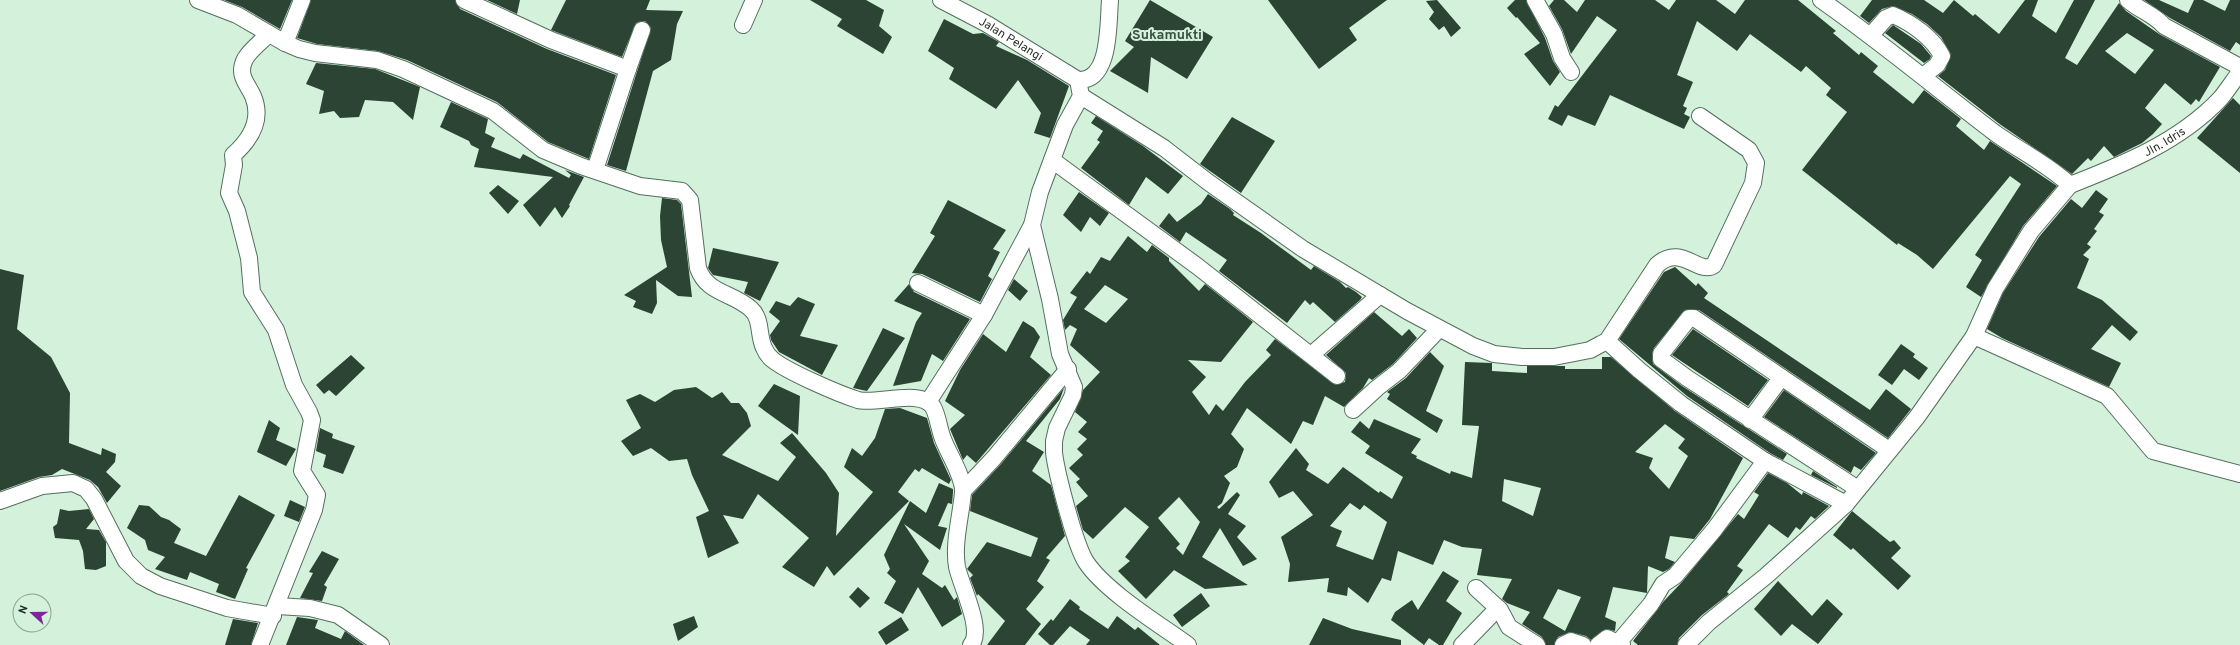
<svg xmlns="http://www.w3.org/2000/svg" width="2240" height="645" font-family="Overpass,sans-serif">
	<style>
		.building { fill: #2b4433; fill-rule: evenodd }
		.lines { fill: none; stroke-linecap: round; stroke-linejoin: round }
		.street-casing { stroke: #546f5c; stroke-width: 18 }
		.street { stroke: #fff; stroke-width: 16 }
		.labels { text-anchor: middle; stroke-width: 4; stroke-linejoin: round; paint-order: stroke }
		.street-label { font-size: 12px; fill: #1f2a22; stroke: #d3f1db }
		.quarter-label { font-size: 14px; font-weight: bold; fill: #3b5544; stroke: #d3f1db }
	</style>
	<rect width="100%" height="100%" fill="#d3f1db"/>
	<path class="building" d="M224 0H292L280 29 242 7Z
		M311 0H455L460 9 547 49 616 75 589 159 548 142 497 102 407 60 378 51 317 44 297 38Z
		M487 0H520L517 14Z
		M566 0H650L646 10 683 11 677 24 671 60 653 71 626 171 607 165 651 28 645 21 636 23 622 57 551 30Z
		M810 0H866L884 10 879 26 892 37 883 54 837 26 842 19Z
		M1150 0 1213 37 1187 79 1151 57 1148 93 1110 71 1134 47 1125 41Z
		M1268 0H1387L1349 28 1357 40 1319 69Z
		M1437 0 1461 28 1451 37 1444 26 1439 30 1429 19 1434 12 1426 1Z
		M1515 0H1526L1545 38 1553 61 1560 72 1550 86 1524 54 1540 43 1517 17 1516 18 1507 8Z
		M1554 0H1564L1577 12 1585 0H1655L1669 10 1676 0H1716L1735 14 1745 0H1798L1836 31 1833 33 1859 55 1861 52 1878 66 1873 72 1913 104 1924 90 1961 119 1956 126 1984 150 1990 141 2057 186 2023 226 1981 297 1966 287 1982 260 1975 255 2021 184 2010 176 1933 269 1917 255 1898 243 1897 245 1802 170 1847 112 1826 95 1831 88 1806 66 1801 72 1750 34 1737 51 1697 21 1677 75 1693 82 1683 106 1687 108 1684 114 1690 117 1684 129 1610 95 1595 126 1568 115 1562 126 1548 119 1555 105 1558 107 1617 30 1597 16 1571 54 1562 29 1549 6Z
		M1872 0H1924L1943 13 1954 0 1973 16 1975 14 1999 34 2025 0H2038L2032 16 2056 33 2074 0H2095L2065 58 2077 65 2119 3 2126 11 2159 34 2220 67 2199 102 2196 99 2191 105 2165 83 2145 108 2162 124 2153 134 2142 143 2114 157 2104 146 2091 161 2088 158 2072 174 2001 125 1938 76 1945 70 1951 55 1941 37 1927 24 1912 14 1893 6 1882 9 1869 23 1860 16ZM2127 33 2154 50 2135 74 2105 51Z
		M2144 0H2159L2188 13 2194 0H2203L2225 11 2230 0H2240V45L2236 42 2230 51 2170 18Z
		M944 19 973 34 983 33 999 42 996 46 1027 60 1069 86 1050 138 1034 133 1041 113 1018 80 996 109 949 79 954 68 928 51Z
		M1893 25 1921 44 1931 56 1930 59 1924 63 1885 33Z
		M316 63 375 69 420 87 413 120 393 102 365 100 359 117 340 118 334 111 319 114 324 91 306 84Z
		M2233 98 2240 105V173L2197 138Z
		M451 102 488 119 485 133 495 138 491 147 520 159 523 154 569 178 571 175 565 170 584 177 569 205 570 206 562 218 555 207 540 227 523 205 553 177 474 167 479 149 471 145 469 141 440 127Z
		M1096 116 1143 146 1183 176 1168 194 1146 177 1129 205 1081 168 1100 142 1097 140 1103 131 1091 123Z
		M1232 117 1275 141 1241 193 1200 164Z
		M498 185 519 201 508 214 489 193Z
		M2096 190 2108 199 2099 212 2104 215 2094 229 2097 231 2087 244 2091 247 2083 255 2089 259 2077 288 2102 300 2138 332 2130 341 2112 325 2091 349 2121 363 2109 387 2002 338 1987 329 2003 293 2039 237 2071 199 2082 208Z
		M1079 192 1109 213 1100 226 1090 217 1081 232 1063 215Z
		M1208 194 1230 209 1234 213 1233 215 1261 233 1311 270 1314 266 1340 282 1346 288 1348 287 1356 292 1362 297 1360 300 1335 322 1313 302 1310 305 1305 300 1287 323 1219 271 1227 260 1186 232 1180 242 1159 226 1169 213 1177 222 1201 204Z
		M662 198 677 200 681 204 692 297 678 296 656 280 657 303 652 314 633 307 636 301 624 295 667 267 661 240 660 216Z
		M948 200 1006 230 993 249 1000 252 988 276 992 279 980 302 922 274 912 273 935 236 930 233Z
		M1128 236 1147 252 1152 245 1169 258V261L1199 291 1205 284 1253 322 1221 362 1188 360 1206 377 1192 392 1209 415 1216 404 1223 411 1245 382 1271 355 1266 350 1275 339 1336 385 1345 382 1346 373 1326 355 1374 312 1402 336 1409 329 1417 338 1393 364 1372 380 1369 378 1363 388 1344 407 1325 396 1313 425 1303 421 1291 444 1247 408 1231 434 1244 449 1237 467 1224 476 1230 483 1222 503 1217 507 1219 509 1237 492 1240 495 1228 514 1246 526 1237 537 1257 559 1243 566 1220 528 1202 557 1248 585 1205 589 1174 570 1146 599 1118 571 1130 561 1125 557 1149 527 1125 507 1093 539 1083 530 1076 506 1088 496 1076 482 1080 479 1069 468 1083 455 1077 449 1087 439 1078 432 1087 422 1075 412 1083 390 1100 372 1070 345 1077 329 1070 325 1065 330 1063 320 1077 297 1070 293 1087 271 1090 274 1101 257 1110 261ZM1105 285 1128 299 1106 323 1084 309ZM1179 497 1200 522 1183 555 1176 548 1180 544 1158 518Z
		M713 248 779 262 760 301 744 293 748 282 713 275 708 268Z
		M1675 267 1696 286 1698 283 1708 293 1704 298 1870 410 1886 389 1911 409 1888 438 1699 310H1685L1654 348 1652 354 1653 364 1682 386 1787 454 1783 460 1770 453 1687 396 1619 339 1664 272Z
		M0 269 24 275 17 329 51 357 70 393 69 443 101 455 102 448 116 454 115 462 106 472 121 486 107 503 98 487 90 480 62 469 52 475 39 477 0 491Z
		M1014 279 1028 291 1020 301 1008 290Z
		M909 284 914 292 970 319 943 361 932 354 921 381 893 386 916 322 922 313 894 301Z
		M798 297 815 304 800 336 838 345 822 375 779 352 771 340 770 335 780 321 769 312 776 301 790 306Z
		M1023 321 1034 328 1040 337 1030 357 1051 375 976 463 967 455 963 460 950 429 965 415 945 401 960 370 983 334 1006 352Z
		M883 328 905 338 867 391 853 388Z
		M1693 329 1768 380 1748 406 1672 355Z
		M1901 344 1915 354 1913 357 1928 368 1919 380 1904 369 1892 385 1878 375Z
		M1430 352 1444 366 1426 411 1443 420 1437 433 1387 399 1390 394 1387 392 1406 378Z
		M351 355 365 368 336 396 329 390 324 394 316 385Z
		M1602 357H1611L1675 411 1743 458 1710 519 1694 539 1670 536 1665 558 1675 562 1669 569 1663 572 1648 566 1647 593 1613 587 1605 617 1616 622 1615 631 1606 629 1591 640 1586 636 1570 632 1558 637 1554 645H1546L1542 637 1522 624 1530 612 1507 603 1502 599 1512 579 1477 575 1482 549 1462 547 1444 540 1433 565 1398 551 1391 581 1382 578 1368 603 1348 587 1347 596 1327 592 1329 578 1288 582 1290 564 1281 537 1313 515 1293 491 1279 498 1269 482 1296 448 1309 464 1306 470 1328 484 1343 467 1379 493 1380 491 1392 499 1403 477 1365 453 1370 446 1351 432 1360 421 1369 429 1374 419 1421 439 1411 453 1417 456 1416 458 1450 474 1451 471 1472 478 1479 426 1462 425 1465 362 1492 363V371L1527 373V366H1565V369H1602ZM1665 424 1685 439 1678 448 1688 456 1669 489 1649 468 1653 458 1635 452ZM1504 479 1541 488 1533 516 1502 501ZM1350 503 1360 510 1364 505 1387 522 1373 560 1336 546 1342 531 1330 526ZM1558 589 1581 597 1565 631 1543 618Z
		M774 384 800 396 798 435 758 406Z
		M696 387 712 398 722 392 731 403H739L747 413 751 426 722 455 778 481 796 457 780 443 792 433 826 473 839 493 836 536 873 492 844 467 852 448 862 456 875 438 885 409 900 408 927 418 934 443 951 480 949 484 922 468 919 472 915 469 898 492 909 501 834 576 827 566 814 587 782 567 809 538 758 494 743 519 723 515 739 543 708 558 696 517 709 511 692 475 687 459 669 461 651 448 633 456 621 441 641 428 626 400 640 394 655 402 674 390Z
		M1064 388 1060 399 1026 441 1044 452 1032 471 1051 485 1065 536 1046 558 1050 560 1037 581 1044 587 1026 609 1041 624 1025 645H987L1005 621 978 594 977 596 970 578 973 575 967 569 987 542 1031 557 1038 538 970 511 972 495 1001 464Z
		M1784 390 1876 453 1861 470 1854 466 1851 473 1764 417Z
		M269 420 280 428 276 440 296 449 286 466 257 452Z
		M320 428 333 434 332 438 355 446 343 474 323 467 326 455 316 451Z
		M1813 471 1837 487V488L1811 475Z
		M1768 473 1787 483 1802 495 1803 492 1829 506 1828 507 1815 519 1811 516 1800 530 1796 527 1788 538 1769 524 1737 566 1743 570 1727 592 1729 594 1702 615 1679 638 1677 645H1638L1633 641 1664 601 1682 582 1738 514 1744 519 1759 495 1754 492Z
		M939 483 953 489V492L952 504 948 503 938 526 947 528 940 550 904 524 929 561 922 574 942 588 945 585 954 600 957 597 962 614 942 627 918 587 903 614 884 603 896 581 887 573 890 569 884 555 910 501 926 513Z
		M239 495 275 515 246 568 248 569 235 599 216 592 219 584 190 572 187 580 155 569 165 557 148 550 145 540 127 528 139 505 149 506 161 517 169 520 181 529 174 543 206 556Z
		M290 500 305 507 299 522 284 516Z
		M60 509 69 511 89 509 94 519 86 529 99 530 106 542V566L96 570 85 569 83 551 79 540 55 538 53 527 57 524Z
		M1852 511 1890 542 1894 540 1901 548 1891 558 1911 576 1898 590 1853 548 1851 550 1833 535Z
		M322 551 339 559 324 585 327 587 322 601 300 598 313 573 309 572Z
		M1443 571 1459 581 1446 601 1462 613 1443 645H1439L1429 638 1424 645 1391 620 1395 612 1412 600 1418 610Z
		M1778 581 1812 616 1827 599 1843 614 1818 644 1792 624 1781 636 1754 609Z
		M858 587 870 598 860 608 849 597Z
		M1201 593 1210 606 1182 627 1173 615Z
		M1070 599 1080 607 1079 609 1108 629 1117 616 1135 630 1138 627 1160 645H1086L1090 640 1070 626 1053 645H1050L1038 634 1051 619 1053 621Z
		M694 616 698 627 678 641 673 624Z
		M297 617 318 620 315 628 341 639 345 631 364 645H286Z
		M901 617 909 630 886 645 878 632Z
		M1323 618 1352 629 1401 640V645H1309Z
		M233 619 258 623 251 645H225Z"/>
	<g class="lines">
		<g class="street-casing">
			<g id="street">
				<path d="M198 0 237 15 285 43 299 49 315 53 377 60 403 69 493 111 543 150 581 166 640 186 682 191 690 200 698 268C707 294 732 292 751 309 762 319 758 336 764 348 766 353 769 357 773 360 788 372 839 394 858 400 876 405 921 388 933 407 938 416 939 429 943 439 948 453 964 477 963 492 961 516 953 543 957 567 961 586 984 630 971 645"/>
				<path d="M464 0 551 40 628 69 595 170"/>
				<path id="s1" d="M941 0 987 24 1078 80"/>
				<path d="M1110 0C1108 23 1111 82 1078 80L1081 96 1065 125 1040 192 1032 225 1050 299 1060 354 1074 387 1073 395 1057 428 1054 441V453C1057 475 1075 545 1086 562 1105 591 1159 624 1188 645"/>
				<path d="M1535 0 1554 34 1562 58 1571 72"/>
				<path d="M2128 0C2139 10 2155 15 2164 26L2240 67"/>
				<path d="M743 25 754 0"/>
				<path d="M1871 35 1886 18 1893 15C1912 23 1933 38 1942 56L1937 65 1923 76"/>
				<path d="M285 43 302 0"/>
				<path d="M628 69 642 30"/>
				<path d="M1081 96 1164 148 1208 182 1303 249 1407 311 1473 346 1494 354 1522 357H1554L1590 350 1601 344 1607 341 1657 265C1681 243 1699 276 1714 265L1753 183 1756 163 1749 150 1700 116"/>
				<path d="M1052 160 1197 266 1337 376"/>
				<path id="s2" d="M2070 185C2124 164 2179 142 2220 99 2227 91 2233 81 2240 72"/>
				<path d="M918 283 984 315"/>
				<path d="M1974 336 2107 396 2153 451 2240 474"/>
				<path d="M1607 341 1639 370 1681 404 1765 461 1846 504"/>
				<path d="M1311 355 1380 295"/>
				<path d="M928 402 984 315 1032 225"/>
				<path d="M1353 410 1377 388 1399 371 1439 329"/>
				<path d="M1750 420 1781 378"/>
				<path d="M1858 489 1687 378 1661 359V354L1689 318H1694L1889 450"/>
				<path d="M963 491 994 458 1068 369"/>
				<path d="M0 501 42 486 73 483 86 489 94 499 126 561 141 576 160 586 227 608 273 616"/>
				<path d="M1476 588 1500 610 1509 627 1537 645"/>
				<path d="M277 606 310 608 338 615 381 645"/>
				<path d="M1618 643 1651 604 1663 584 1675 576 1714 530 1765 461"/>
				<path d="M260 645 314 510 317 495 302 471 312 420 309 412 294 385 276 330 252 292 249 258 237 211 229 193 234 165 233 155C250 140 263 120 253 96 247 83 237 75 245 59 250 50 262 41 269 34"/>
				<path d="M1462 645 1498 608"/>
				<path d="M1563 645 1571 641 1583 645"/>
				<path d="M1598 645 1607 638 1622 645"/>
				<path d="M1686 645 1709 622 1766 576 1846 504 1917 417 1974 336 1995 289 2031 231 2070 185C2048 164 2020 151 1995 133 1937 89 1881 42 1821 0"/>
			</g>
		</g>
		<use href="#street" class="street"/>
	</g>
	<g class="labels">
		<g class="street-label">
			<text dy="4" stroke="none"><textPath href="#s1" startOffset="80">Jalan Pelangi</textPath></text>
			<text dy="4" stroke="none"><textPath href="#s2" startOffset="104">Jln. Idris</textPath></text>
		</g>
		<g class="quarter-label">
			<text x="1167" y="39">Sukamukti</text>
		</g>
	</g>
	<g transform="translate(32 613) rotate(291)"><circle r="19" fill="#d3f1db" stroke="#8ba191"/>
	<path d="M0-3L7 15L0 10L-7 15Z" fill="#7d2796"/>
	<text y="-6" font-size="11" font-weight="bold" text-anchor="middle" fill="#1f2a22">N</text>
	</g>
</svg>
